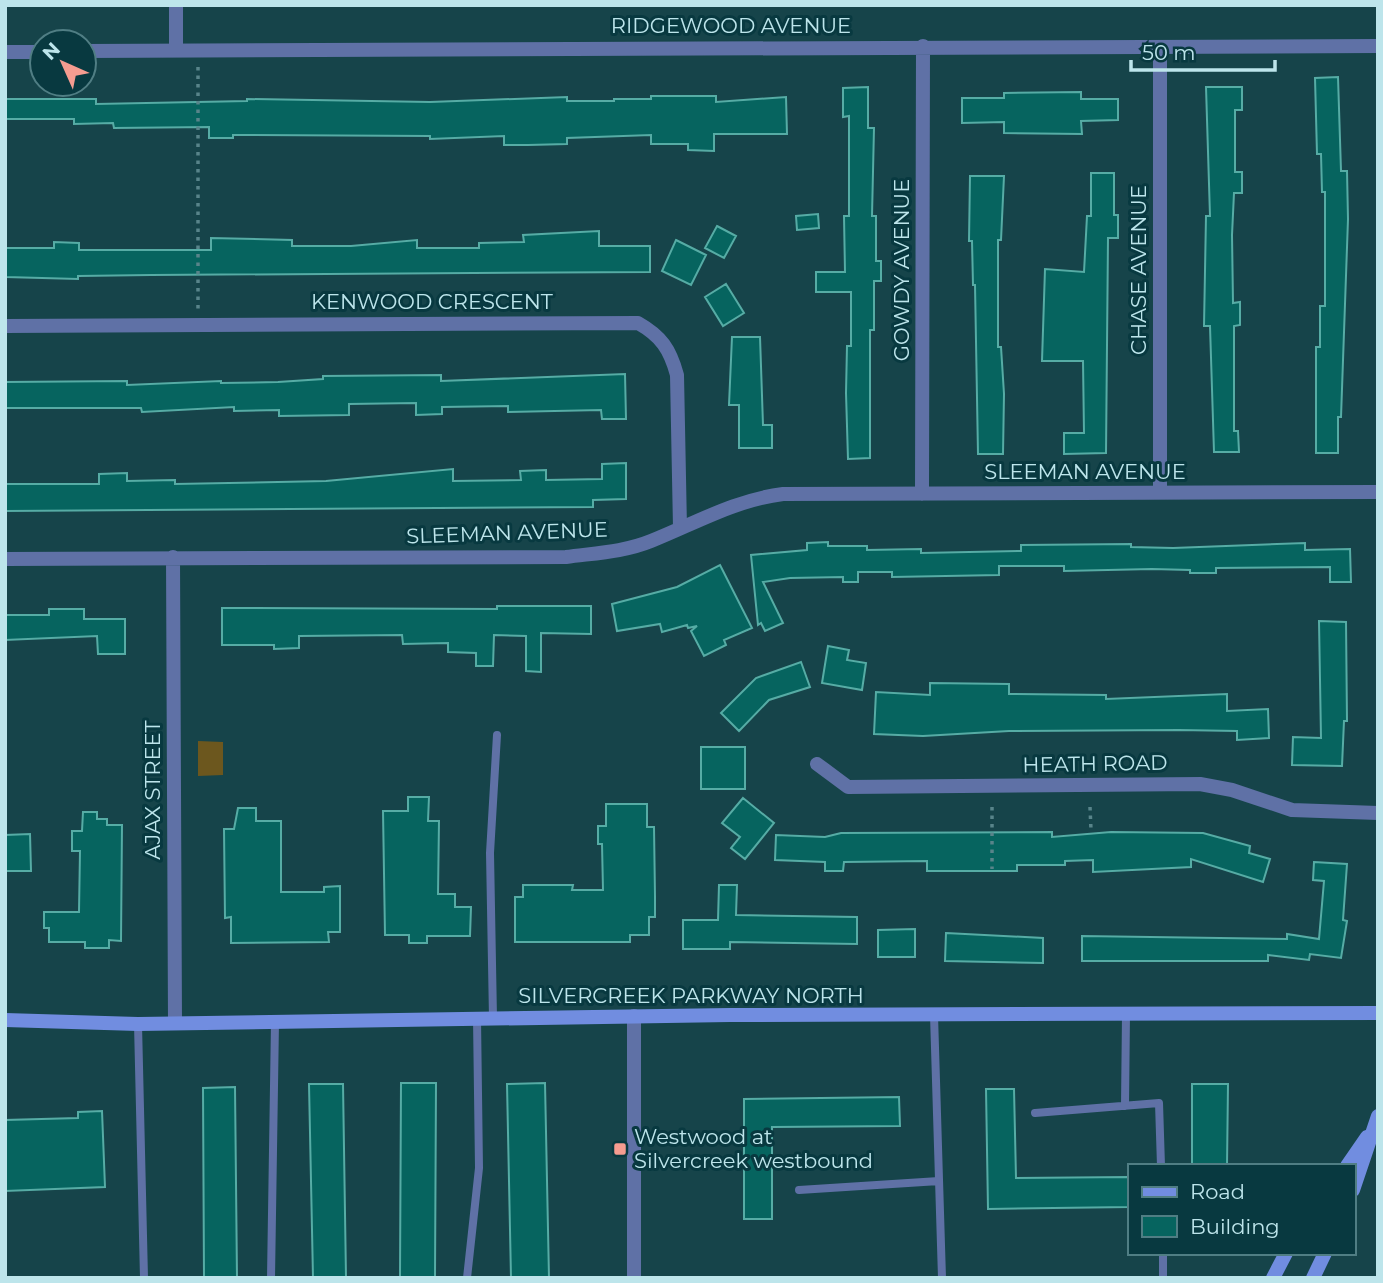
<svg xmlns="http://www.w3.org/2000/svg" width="1383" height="1283" font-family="Montserrat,sans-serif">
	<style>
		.green { fill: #6c571e }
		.building { fill: #06645f; stroke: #56aca5; stroke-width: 2 }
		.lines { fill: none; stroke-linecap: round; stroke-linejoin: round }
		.path { stroke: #58848a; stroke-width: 3.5; stroke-dasharray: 3.5 5; stroke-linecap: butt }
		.service { stroke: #5f71a6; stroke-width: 8 }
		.minor { stroke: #5f71a6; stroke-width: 14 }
		.tertiary { stroke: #5f71a6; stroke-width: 14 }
		.secondary { stroke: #718de0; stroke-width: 14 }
		.poi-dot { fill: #f59c90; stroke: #083940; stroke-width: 2.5 }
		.labels { text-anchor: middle; stroke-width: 6; stroke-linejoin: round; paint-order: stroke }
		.street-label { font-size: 21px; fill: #bde5eb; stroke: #083940 }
		.poi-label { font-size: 21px; fill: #bde5eb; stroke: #083940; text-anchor: start }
	</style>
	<rect width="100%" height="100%" fill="#16444a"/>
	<path class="green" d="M198 741 223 742V775L198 776Z"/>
	<path class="building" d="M1338 77 1341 171H1347L1348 219 1341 417H1338V453H1316V347H1320V306H1325V192H1322L1321 154H1317L1315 78Z
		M868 87V128H874L872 216H876V261H881V281H874V330H870V458L848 459 846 393 847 346H851V292H816V272H845L844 216H849V116L843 117V88Z
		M1206 87H1242V110H1235V172H1242V193H1234L1232 235 1233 303 1240 302V325L1234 326V431H1238L1239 452H1214L1210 326H1204L1206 216H1210Z
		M1081 92V99H1118V120L1081 121 1082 134 1004 133V122L962 123V98H1004V93Z
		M651 96H716V102L786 97 787 134H714V151L688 150V144H651V135L567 138V144L528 145H504V136L430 139V136L233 135V138H209V127L114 128 113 123 74 124V119H5V99H96V104L247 101V99L430 102 567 97V101H614V99H651Z
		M1091 173H1114V215H1118V238H1108L1106 453 1064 454V433H1084L1083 361H1042L1045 269 1084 272 1087 216H1091Z
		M970 176H1004L1001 240H998V347H1001L1004 394 1003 454H978L975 285H973L972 241H969Z
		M818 214 819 228 797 230 796 216Z
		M717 226 736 236 724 258 705 248Z
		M599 231V246H650V272L151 275 78 276V279L6 277V248H54V242L79 243V250H211V238L292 240V246H351L417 240V248H479V243L524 242 523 235Z
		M676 240 706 255 691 285 662 271Z
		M726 284 744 313 723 326 705 297Z
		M732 337H760L763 425H772V448H739V405H729Z
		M625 374 626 419H602L601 410 508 412V406L442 407V414L416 415V403L349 404V415L279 416V410L234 411V407L142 412 141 408H5V382L127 381V385L221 381V383L278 382 323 379V376L441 375V381Z
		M626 463V499L593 500V507L5 511V484H99V474L127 473V481L175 480V484L326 481 453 469V481L521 480 520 471 546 470V480L602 479V464Z
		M828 542V546H867V550L921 549V553L1021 551V545L1131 544V547L1173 548 1305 543V550L1350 549 1351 582H1330V567L1216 568V573H1190V570L1152 569 1064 571V566H999V575L892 577V572H858V582H843V577L790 578 763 582 783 623 765 631 761 623 758 625 751 555 807 550V543Z
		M720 565 752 628 724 640 726 645 704 656 691 631 697 626 688 628 687 625 662 632 660 624 617 631 612 604 677 587Z
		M497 606H591V634L541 633V672L526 671V636L494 635 493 666H476V653L448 652V643L403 644 402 635 299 636V648L274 649V645H222V608L497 609Z
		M49 609H84V619H125V654H98L97 636 5 640V615H49Z
		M1319 621 1346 622 1347 721H1344L1342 766 1292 765 1293 737 1321 738Z
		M828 646 849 650 847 660 866 663 862 690 822 683Z
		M801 662 810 687 769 700 739 731 721 713 756 678Z
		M930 683 1009 684V694L1106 695V699L1227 694V711L1268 709 1269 738 1237 740V731L1179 730 1009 731 923 736 874 734 876 692 930 695Z
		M701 747H745V789H701Z
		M408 797H429L428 821H439L438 894H455V907H471L470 936H427V943H409V935H385L383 811H408Z
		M743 798 774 823 745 859 731 848 740 837 722 823Z
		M606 804H647V827H654L655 896V917H649V935H630V942H515V897H523V885H573L572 890H603L602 844H598V826H606Z
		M238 808H256V821H281V892H324V887L340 886V932H328L329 942 231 943V917L225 918 224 829H234Z
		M83 812H97V819H107V825H122L121 941 109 940V948H85V942H49V928H44V912H79L80 851H72V831H82Z
		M1052 832V837L1111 832 1203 833 1250 846 1249 853 1270 859 1263 882 1191 859V867L1093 872V860L1065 861V865H1017V871H927V861L844 862 843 871H825V862L775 860 776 835 825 837 841 833Z
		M30 834 31 871H5V835Z
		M1314 862 1347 864 1343 920 1347 921 1341 958 1310 954 1309 960 1268 955V961H1082V936L1287 939V934L1319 939 1324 881 1313 880Z
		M719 885H737L736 915 857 917V944L730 942V949H683V920H718Z
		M915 929V957H878V930Z
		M946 933 1043 938V963L945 961Z
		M401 1083H436L435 1278H400Z
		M545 1083 549 1278H511L507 1084Z
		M309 1084H343L346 1278H313Z
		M1192 1084H1228L1227 1166H1192Z
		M235 1087 237 1278H204L203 1088Z
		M986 1089H1014L1016 1178 1129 1177V1207L988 1209Z
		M899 1097 900 1126 772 1127V1219H744V1099Z
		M102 1111 105 1187 5 1191V1120L78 1118V1112Z"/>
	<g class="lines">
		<path class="path" d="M198 67V311
			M992 807V869
			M1090 807 1091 830"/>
		<path class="service" d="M934 1015 942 1278
			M493 1018 490 853 497 735
			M138 1024 144 1278
			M1125 1106 1126 1014
			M1035 1113 1159 1103 1161 1166
			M799 1190 939 1181
			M1163 1253V1278
			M271 1278 275 1022
			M467 1278 479 1168 477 1018"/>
		<path class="minor" d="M1160 47V492
			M176 50V5
			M84 51 1378 46
			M5 52H42
			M5 326 638 323C661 336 670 349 677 375L680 528
			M922 494 923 46
			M173 557 175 1023
			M5 559 566 557C595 553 624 552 651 541 696 523 735 500 783 494L1378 492
			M817 764 848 787 1200 784 1232 790 1292 810 1378 813"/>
		<path class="tertiary" d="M634 1016V1278"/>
		<path class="secondary" d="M5 1020 138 1024 730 1015 1378 1013
			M1347 1166 1367 1137
			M1353 1190 1378 1116
			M1273 1278 1286 1253
			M1313 1278 1325 1253"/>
	</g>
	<rect class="poi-dot" x="613" y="1142" width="14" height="14" rx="3.5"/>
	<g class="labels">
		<g class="street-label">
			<text x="731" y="33">RIDGEWOOD AVENUE</text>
			<text transform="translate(902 270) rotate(-90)" y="7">GOWDY AVENUE</text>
			<text transform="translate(1139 270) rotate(-90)" y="7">CHASE AVENUE</text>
			<text x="432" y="309">KENWOOD CRESCENT</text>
			<text x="1085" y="479">SLEEMAN AVENUE</text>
			<text transform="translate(507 533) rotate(-2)" y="7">SLEEMAN AVENUE</text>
			<text transform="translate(1095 764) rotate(-1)" y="7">HEATH ROAD</text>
			<text transform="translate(153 790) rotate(-90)" y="7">AJAX STREET</text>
			<text x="691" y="1003">SILVERCREEK PARKWAY NORTH</text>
		</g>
		<g class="poi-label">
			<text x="634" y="1144">Westwood at<tspan x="634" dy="24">Silvercreek westbound</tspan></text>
		</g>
	</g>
	<rect width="1383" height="1283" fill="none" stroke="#bde5eb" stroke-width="14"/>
	<rect x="1128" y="1164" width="228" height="91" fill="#083940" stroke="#507e84" stroke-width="2"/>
	<rect x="1142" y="1187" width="35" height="10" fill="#718de0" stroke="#507e84" stroke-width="2"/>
	<text x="1190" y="1199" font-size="21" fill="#bde5eb">Road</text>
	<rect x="1142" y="1216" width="35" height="21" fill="#06645f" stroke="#507e84" stroke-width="2"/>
	<text x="1190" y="1234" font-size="21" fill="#bde5eb">Building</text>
	<g transform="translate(63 63) rotate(315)"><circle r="33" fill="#083940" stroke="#507e84" stroke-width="2"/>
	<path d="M0-5L12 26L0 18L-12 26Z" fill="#f59c90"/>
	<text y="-10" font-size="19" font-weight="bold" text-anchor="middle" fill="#bde5eb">N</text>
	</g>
	<path d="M1131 60v10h144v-10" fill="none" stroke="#bde5eb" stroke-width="3.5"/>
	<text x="1142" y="60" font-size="21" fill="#bde5eb" stroke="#083940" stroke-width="5" paint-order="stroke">50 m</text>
</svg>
